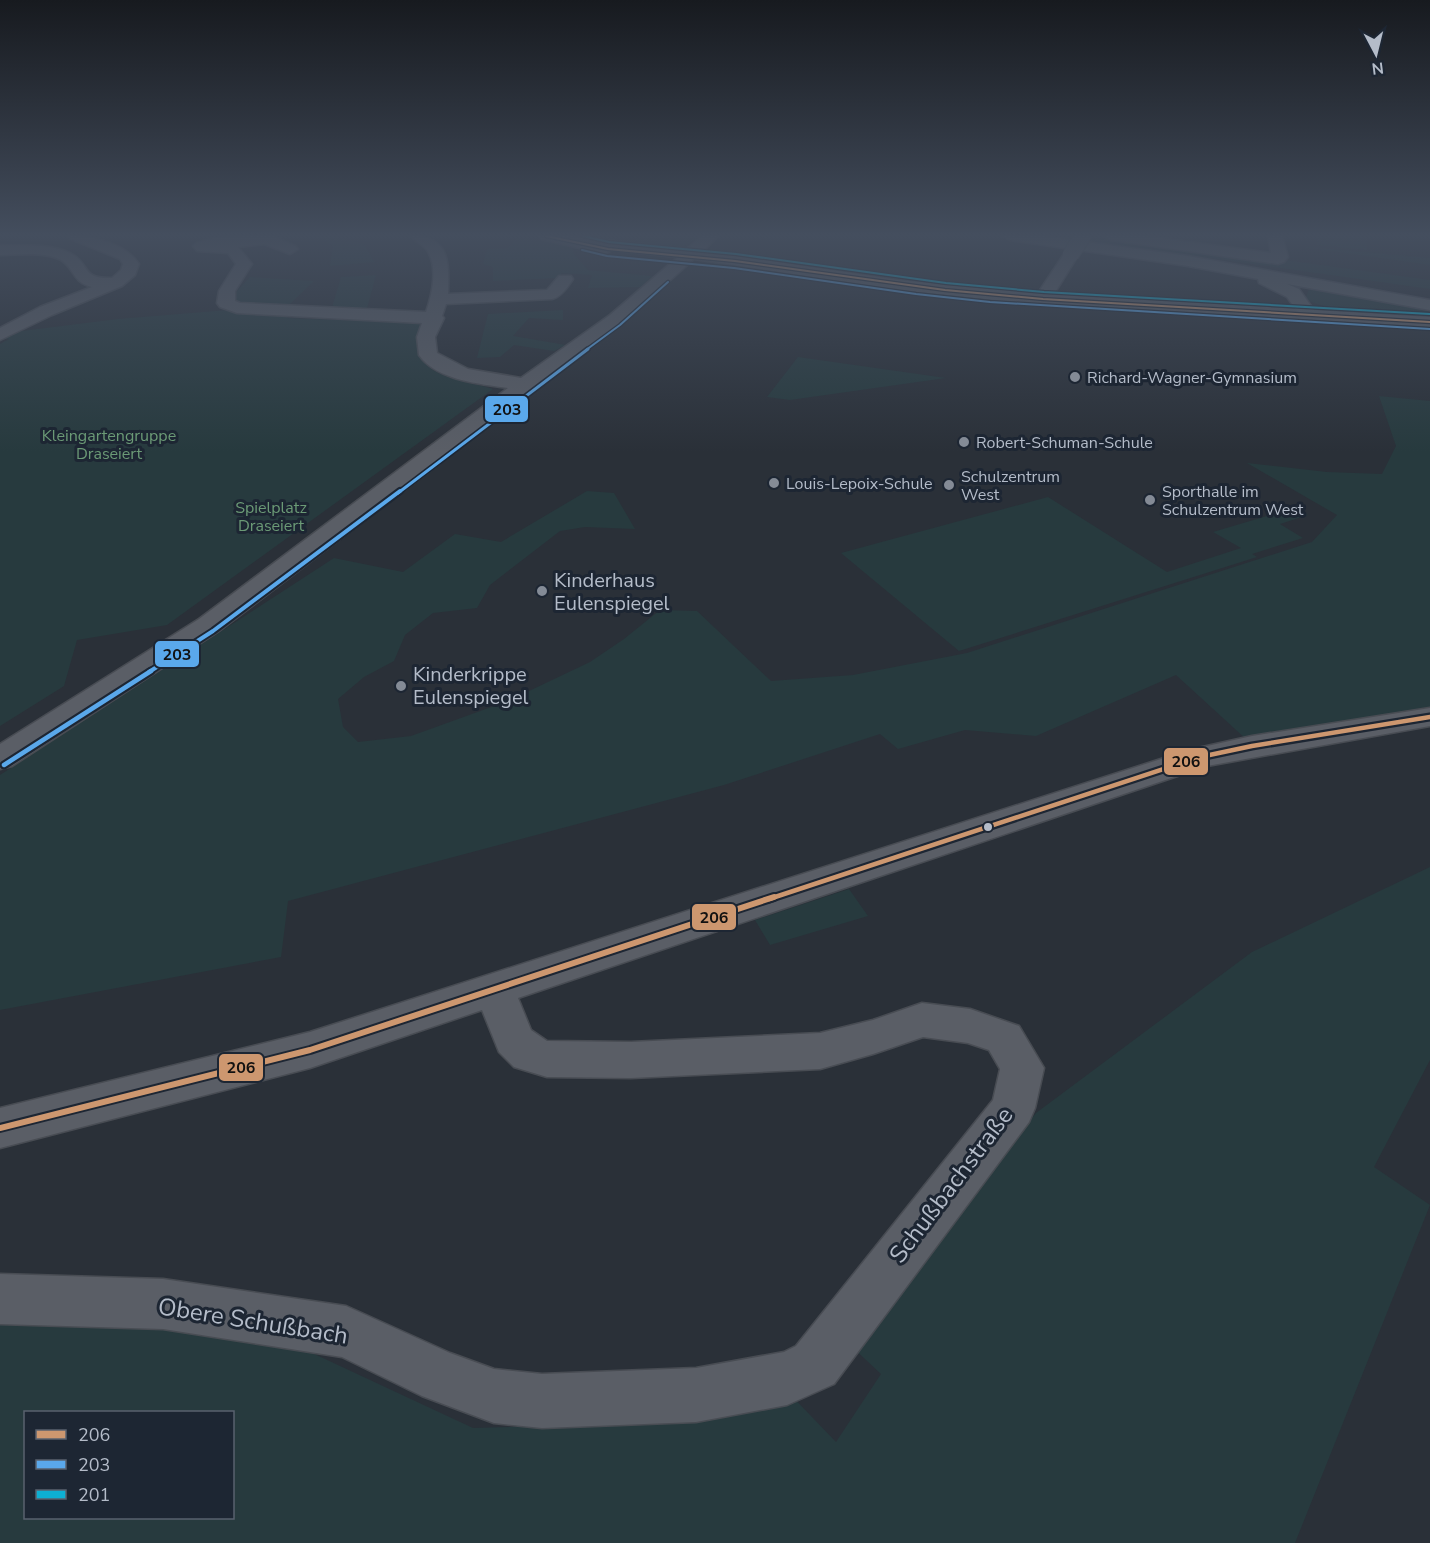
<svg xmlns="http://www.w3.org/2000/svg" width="1430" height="1543" font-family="'Nunito Sans',sans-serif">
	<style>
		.green { fill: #273a3e; fill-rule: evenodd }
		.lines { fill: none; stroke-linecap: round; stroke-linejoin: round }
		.minor-casing { stroke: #484c53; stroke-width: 3 }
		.major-casing { stroke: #484c55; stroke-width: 3 }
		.minor { fill: #5a5e66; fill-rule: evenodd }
		.major { fill: #5c6168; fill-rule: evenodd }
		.minor-bridge-casing { stroke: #484c53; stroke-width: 18; stroke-linecap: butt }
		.minor-bridge { stroke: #5a5e66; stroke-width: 16 }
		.bus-1-far2-casing { stroke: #1d2633; stroke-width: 4.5 }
		.bus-1-far1-casing { stroke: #1d2633; stroke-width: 9 }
		.bus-1-casing { stroke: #1d2633; stroke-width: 10 }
		.bus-2-far3-casing { stroke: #1d2633; stroke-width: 4.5 }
		.bus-2-far2-casing { stroke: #1d2633; stroke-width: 6 }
		.bus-2-far1-casing { stroke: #1d2633; stroke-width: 8 }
		.bus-2-casing { stroke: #1d2633; stroke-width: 9 }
		.bus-3-casing { stroke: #1d2633; stroke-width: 4.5 }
		.bus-1-far2 { stroke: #cd976f; stroke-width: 2 }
		.bus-1-far1 { stroke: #cd976f; stroke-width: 4.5 }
		.bus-1 { stroke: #cd976f; stroke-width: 6 }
		.bus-2-far3 { stroke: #5aa8eb; stroke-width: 2 }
		.bus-2-far2 { stroke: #5aa8eb; stroke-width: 3 }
		.bus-2-far1 { stroke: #5aa8eb; stroke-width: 4 }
		.bus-2 { stroke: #5aa8eb; stroke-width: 4.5 }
		.bus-3 { stroke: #0dafd3; stroke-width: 2 }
		.poi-dot { fill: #848b96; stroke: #1d2633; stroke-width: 2 }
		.bus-dot { fill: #b4bcc9; stroke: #1d2633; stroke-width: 2 }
		.labels { text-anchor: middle; stroke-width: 6; stroke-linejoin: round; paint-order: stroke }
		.far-poi-label { font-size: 16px; fill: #b4bcc9; stroke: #1d2633; text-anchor: start }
		.far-park-label { font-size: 16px; fill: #6b9a76; stroke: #1d2633 }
		.poi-label { font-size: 20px; fill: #b4bcc9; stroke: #1d2633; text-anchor: start }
		.near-street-label { font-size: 24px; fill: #b4bcc9; stroke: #1d2633 }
		.line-badge { stroke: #1d2633; stroke-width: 2 }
		.pale-badge-label { font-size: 16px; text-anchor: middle; font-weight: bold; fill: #111 }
	</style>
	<rect width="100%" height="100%" fill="#2a3038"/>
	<path class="green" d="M315 236H332L364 244 374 262 330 266 333 246Z
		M642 236H701L679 249 630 242Z
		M1053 236H1110L1430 280V289Z
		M1317 236H1367V250L1317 245Z
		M518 237 573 244V253L588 270 652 276 641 287 588 288 592 275 561 273V278L493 281V267L483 264 487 249 508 248Z
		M1296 246 1430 258V265Z
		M376 275 366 312 331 311 341 277Z
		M250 277 314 281 289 305 235 303 237 291Z
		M1309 289 1338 290 1430 307V320L1339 311 1305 300Z
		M228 310 290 314 287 318 420 323C419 333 416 346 420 356 431 379 472 382 493 389L167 625 77 640 64 686 0 726V344L9 339 0 338 14 332 118 319Z
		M563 310V320L529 318 513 336 566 345 554 351 514 345 500 357 477 358 488 314Z
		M798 357 946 378 790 400 767 397Z
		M1379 396 1430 401V709L1247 740 1176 675 1036 736 965 730 898 749 880 734 724 785 288 901 281 957 0 1010V775L334 558 403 572 455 534 501 542 587 491 614 493 635 529 585 527 560 531 490 585 477 608 433 613 405 635 394 661 364 677 338 699 343 727 358 742 411 736 508 701 590 662 624 639 660 610 697 611 771 681 853 675 967 653 1312 542 1337 515 1247 463 1327 472 1382 474 1396 446Z
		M1048 497 1167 572 1241 548 1213 532 1294 508 1308 515 1280 524 1303 538 1252 554 1257 557 959 651 841 553Z
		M1430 867V1060L1374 1167 1430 1205 1295 1543H0V1312L280 1338 473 1428 643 1423 786 1390 836 1442 881 1374 849 1344 1036 1113 1252 952ZM26 1412H232V1518H26Z
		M849 889 868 916 770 945 755 920Z"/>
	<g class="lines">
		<g class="minor-casing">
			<path id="minor" d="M69 236C93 236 125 243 139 264L135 275 122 286 52 315 0 340V328L40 307 92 287C72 282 75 269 61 260 44 251 18 255 0 255V245C23 246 49 243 70 253 92 264 79 279 112 278L121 270 123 264 120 259 71 239Z
				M254 236H272L295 246 298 249 290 254 264 244 238 247 252 264 235 291V301L240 303 426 312C432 295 438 268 428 252 425 245 415 242 411 236 450 236 449 262 448 294L547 290 559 276H571L573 279C568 287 561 297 552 299L446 304 442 316 444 318 435 337 437 353 468 369 521 378 610 315 678 257 612 250 605 254 541 239 539 236H567L687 249 702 236H718L703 251 899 280 1038 293 1066 251 1071 249 1079 254 1054 294 1430 317V327L1005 301 899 290 694 259 622 323 542 381 436 466 219 631 12 766 0 769V744L199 619 508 388C480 384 436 380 419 355L417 337 422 323 237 313 220 307 217 303 219 291 236 264 228 253 197 251 193 246 196 243 215 238Z
				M1104 236H1144L1271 253 1268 236H1282L1288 257 1284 262 1278 264 1111 240Z
				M1430 708V726L1207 766 518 998 531 1030 547 1041 631 1042 820 1033 873 1020 922 1003 970 1009 1019 1026 1044 1068 1035 1108 1029 1122 834 1384 787 1405 696 1422 542 1428 494 1423 422 1396 342 1357 163 1329 0 1324V1274L163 1279 346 1306 450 1353 494 1369 542 1374 696 1368 784 1352 796 1346 993 1100 1000 1069 989 1050 968 1043 923 1037 873 1054 820 1069 631 1078 547 1077 514 1067 499 1052 482 1010 310 1068 0 1148V1108L310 1032 1189 750 1252 736Z"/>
		</g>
		<g class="major-casing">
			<path id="major" d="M1003 236H1042L1188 256 1430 300V310L1287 284 1299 289 1316 313 1313 317H1301L1287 297 1259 283 1258 279 1188 266 1010 240Z"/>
		</g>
		<use href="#minor" class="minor"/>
		<use href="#major" class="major"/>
		<g class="minor-bridge-casing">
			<path id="minor-bridge" d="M1071 254 1083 236"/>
		</g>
		<use href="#minor-bridge" class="minor-bridge"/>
		<g class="bus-1-far2-casing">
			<path id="bus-1-far2" d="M546 236 608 249 735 261 945 290 1043 299 1430 322"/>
		</g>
		<g class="bus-1-far1-casing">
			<path id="bus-1-far1" d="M769 899 1200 757 1252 746 1430 717"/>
		</g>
		<g class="bus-1-casing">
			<path id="bus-1" d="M0 1128 310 1050 774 897"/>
		</g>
		<g class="bus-2-far3-casing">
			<path id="bus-2-far3" d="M582 250 607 256 734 268 916 294 990 302 1430 329
				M586 350 620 325 668 282"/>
		</g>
		<g class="bus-2-far2-casing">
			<path id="bus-2-far2" d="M398 493 588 349"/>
		</g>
		<g class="bus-2-far1-casing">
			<path id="bus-2-far1" d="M149 672 213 631 400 491"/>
		</g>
		<g class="bus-2-casing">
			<path id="bus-2" d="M4 765 151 671"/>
		</g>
		<g class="bus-3-casing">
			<path id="bus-3" d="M583 236 609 242 736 254 946 283 1044 292 1430 314"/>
		</g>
		<use href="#bus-1-far2" class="bus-1-far2"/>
		<use href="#bus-1-far1" class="bus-1-far1"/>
		<use href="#bus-1" class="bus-1"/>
		<use href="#bus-2-far3" class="bus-2-far3"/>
		<use href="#bus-2-far2" class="bus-2-far2"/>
		<use href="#bus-2-far1" class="bus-2-far1"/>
		<use href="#bus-2" class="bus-2"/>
		<use href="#bus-3" class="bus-3"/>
	</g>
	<linearGradient id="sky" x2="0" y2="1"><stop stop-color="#171a1f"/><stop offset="0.52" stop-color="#444e5e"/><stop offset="1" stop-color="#444e5e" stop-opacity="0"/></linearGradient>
	<rect width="1430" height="452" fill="url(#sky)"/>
	<g class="poi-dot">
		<circle cx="1075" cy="377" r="6"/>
		<circle cx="964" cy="442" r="6"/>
		<circle cx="774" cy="483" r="6"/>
		<circle cx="949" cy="485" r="6"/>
		<circle cx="1150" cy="500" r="6"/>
		<circle cx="542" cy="591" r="6"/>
		<circle cx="401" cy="686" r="6"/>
	</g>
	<circle class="bus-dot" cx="988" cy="827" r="5"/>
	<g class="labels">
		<g class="far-poi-label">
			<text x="1087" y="383">Richard-Wagner-Gymnasium</text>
			<text x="976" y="448">Robert-Schuman-Schule</text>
			<text x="961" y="482">Schulzentrum<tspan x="961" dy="18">West</tspan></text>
			<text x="786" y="489">Louis-Lepoix-Schule</text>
			<text x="1162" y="497">Sporthalle im<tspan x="1162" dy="18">Schulzentrum West</tspan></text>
		</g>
		<g class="far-park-label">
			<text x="109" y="441">Kleingartengruppe<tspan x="109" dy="18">Draseiert</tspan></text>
			<text x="271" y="513">Spielplatz<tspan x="271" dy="18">Draseiert</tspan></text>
		</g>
		<g class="poi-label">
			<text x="554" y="587">Kinderhaus<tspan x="554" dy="23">Eulenspiegel</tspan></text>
			<text x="413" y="681">Kinderkrippe<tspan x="413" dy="23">Eulenspiegel</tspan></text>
		</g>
		<g class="near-street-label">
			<text transform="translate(951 1185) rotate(-53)" y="8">Schußbachstraße</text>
			<text transform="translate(253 1321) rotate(9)" y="8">Obere Schußbach</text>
		</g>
	</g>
	<g class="line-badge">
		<rect x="484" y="395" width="45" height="28" rx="6" fill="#5aa8eb"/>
		<rect x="154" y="640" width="46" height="28" rx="6" fill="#5aa8eb"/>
		<rect x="1163" y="747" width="46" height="29" rx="6" fill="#cd976f"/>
		<rect x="691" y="903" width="46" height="28" rx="6" fill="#cd976f"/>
		<rect x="218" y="1053" width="46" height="29" rx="6" fill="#cd976f"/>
	</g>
	<g class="pale-badge-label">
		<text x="507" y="415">203</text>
		<text x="177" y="660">203</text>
		<text x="1186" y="767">206</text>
		<text x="714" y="923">206</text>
		<text x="241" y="1073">206</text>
	</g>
	<rect x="24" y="1411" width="210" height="108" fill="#1d2633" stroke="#59626f" stroke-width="1.5"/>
	<rect x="36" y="1430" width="30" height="9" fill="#cd976f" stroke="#59626f" stroke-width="1.5"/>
	<text x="78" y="1441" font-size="18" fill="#b4bcc9">206</text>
	<rect x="36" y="1460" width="30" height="9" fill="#5aa8eb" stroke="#59626f" stroke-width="1.5"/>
	<text x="78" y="1471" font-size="18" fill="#b4bcc9">203</text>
	<rect x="36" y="1490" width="30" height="9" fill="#0dafd3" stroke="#59626f" stroke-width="1.5"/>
	<text x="78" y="1501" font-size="18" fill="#b4bcc9">201</text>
	<g transform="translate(1376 54) rotate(173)" stroke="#1d2633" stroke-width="4.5" paint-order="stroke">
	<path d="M0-4.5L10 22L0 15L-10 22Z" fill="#b4bcc9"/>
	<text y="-9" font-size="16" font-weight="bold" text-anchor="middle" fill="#b4bcc9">N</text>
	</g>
</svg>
